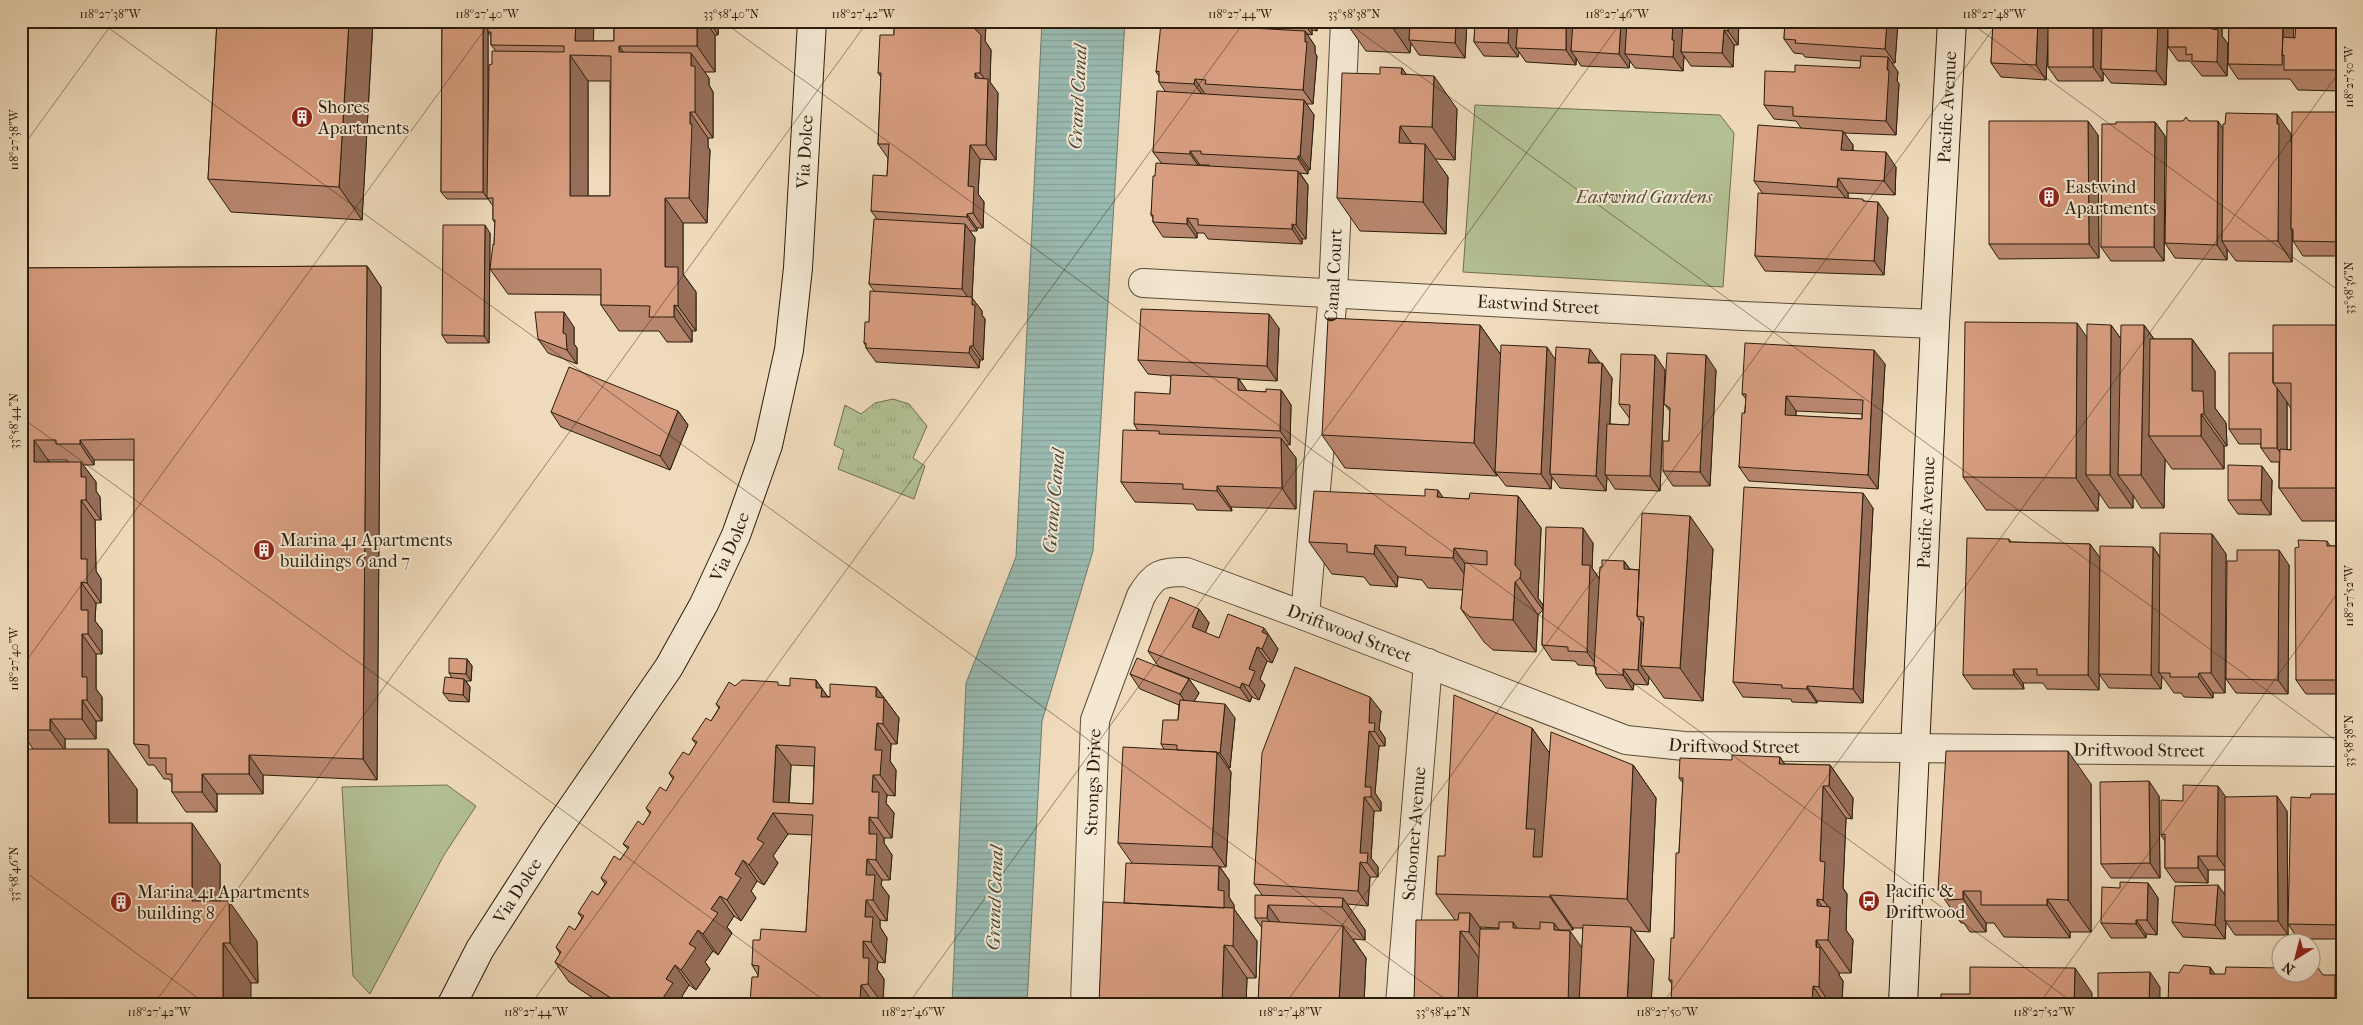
<svg xmlns="http://www.w3.org/2000/svg" width="2363" height="1025" font-family="'IM FELL French Canon',serif">
	<style>
		.green { fill: #b4c194; stroke: #6f6f50 }
		.park { fill: url(#park-tufts); stroke: #6f6f50 }
		.water { fill: url(#water-rules); stroke: #6d7c70 }
		.lines { fill: none; stroke-linecap: round; stroke-linejoin: round }
		.street-casing { stroke: #5b4c38; stroke-width: 30 }
		.secondary-casing { stroke: #2a1d0c; stroke-width: 30 }
		.street { stroke: #f5e8d3; stroke-width: 28 }
		.secondary { stroke: #f5e8d3; stroke-width: 28 }
		.wall { fill: #b9876e; stroke: #2a1d0c; fill-rule: evenodd }
		.shaded-wall { fill: #966e5a; stroke: #2a1d0c }
		.building { fill: #d79d80; stroke: #2a1d0c; fill-rule: evenodd }
		.ticks { fill: none; stroke: #2a1d0c; stroke-width: 1; stroke-opacity: 0.45 }
		.labels { text-anchor: middle; stroke-width: 4; stroke-linejoin: round; paint-order: stroke }
		.poi-label { font-size: 18px; fill: #2a1d0c; stroke: #f5e8d3; text-anchor: start }
		.street-label { font-size: 18px; fill: #2a1d0c; stroke: #f5e8d3 }
		.park-label { font-size: 18px; font-style: italic; fill: #534e35; stroke: #f5e8d3 }
		.water-label { font-size: 19px; font-style: italic; fill: #4c4c3e; stroke: #f5e8d3 }
		.neatline { fill: none; stroke: #2a1d0c; stroke-width: 2 }
		.ticks-label { font-size: 12px; text-anchor: middle; fill: #2a1d0c }
	</style>
	<defs>
		<pattern id="park-tufts" width="24" height="20" patternUnits="userSpaceOnUse" patternTransform="scale(1.25)"><rect width="24" height="20" fill="#b4c194"/><path d="M3 7l-1-3M5 7V3M7 7l1-3M15 17l-1-3M17 17v-4M19 17l1-3" fill="none" stroke="#9ba57e"/></pattern>
		<pattern id="water-rules" width="6" height="5" patternUnits="userSpaceOnUse" patternTransform="scale(1.25)"><rect width="6" height="5" fill="#9abbb2"/><path d="M0 2.5h6" fill="none" stroke="#85a098"/></pattern>
	</defs>
	<rect width="100%" height="100%" fill="#efdbbb"/>
	<filter id="stains"><feTurbulence type="fractalNoise" baseFrequency=".004" numOctaves="4"/><feColorMatrix values="0 0 0 0 .2 0 0 0 0 .09 0 0 0 0 .02 0 0 0 .5 -.17"/></filter>
	<radialGradient id="worn" r=".72"><stop offset=".6" stop-color="#630" stop-opacity="0"/><stop offset="1" stop-color="#630" stop-opacity=".3"/></radialGradient>
	<path class="green" d="M1475 105 1720 115 1734 133 1723 287 1463 272Z
		M447 785 476 806 444 855 370 994 353 976 342 787Z"/>
	<path class="park" d="M893 399 909 404 927 426 913 458 925 466 914 499 838 469 844 450 834 445 845 405 861 414 875 403Z"/>
	<path class="water" d="M1042 21H1125L1093 551 1042 721 1027 1004H952L966 683 1016 557Z"/>
	<g class="lines">
		<g class="street-casing">
			<g id="street">
				<path id="s1" d="M1143 283 1743 316 1935 324"/>
				<path id="s2" d="M1305 616 1333 294 1345 21"/>
				<path id="s3" d="M1085 1004 1095 720 1141 596C1154 574 1160 572 1186 572L1305 616 1626 740 1684 746 2342 752"/>
				<path id="s4" d="M1400 1004 1428 663"/>
			</g>
		</g>
		<g class="secondary-casing">
			<g id="secondary">
				<path id="s5" d="M452 1004 480 949 552 837 669 667 704 604 736 535 768 445 789 350 798 268 812 21"/>
				<path id="s6" d="M1903 1004 1935 324 1952 21"/>
			</g>
		</g>
		<use href="#street" class="street"/>
		<use href="#secondary" class="secondary"/>
	</g>
	<path class="wall" d="M21 21H32L21 26Z
		M217 21H373L362 220 231 212 208 179Z
		M442 21H594L593 41H614V21H719L718 35H715V72H704L709 78V85L713 92V138H708V147L710 150 707 223H683V274L696 292V331H692V342H667L659 331H619L601 305V295L508 294 490 269 494 245 495 223 493 220V206L488 199H447L441 192ZM488 32 491 36V45L496 51 492 64 488 121ZM588 81H610V196H588Z
		M894 21H989V24H986L985 41 991 50 990 82 998 93 996 160 980 159 978 194 984 202 983 228H977V231H970L975 238 972 298 982 311V315L985 319 983 360H980L979 368 876 362 866 348V346L864 343 869 322 874 291 869 284 877 219 871 211 887 176 888 158 878 144 881 77 878 73 894 35Z
		M1169 21H1317V31L1312 30V35L1307 34 1315 46V53L1317 56 1313 104H1306L1314 115 1310 170H1308V174L1300 173 1308 185 1306 239H1302V244L1208 239 1204 233H1197V238L1163 237 1153 222V218L1151 215 1155 176 1162 164 1153 152 1165 91 1159 82V76L1156 72 1171 24ZM1209 24 1216 25V26H1208ZM1200 165H1209L1210 166H1200Z
		M1345 21H1467L1465 58 1419 55 1411 43 1410 53 1366 51Z
		M1474 21H1739L1738 45H1734L1733 67 1691 66 1684 56 1683 71 1635 68 1630 61 1629 68 1581 66 1576 58V65L1526 62 1519 52 1518 57 1484 56 1474 42 1475 23Z
		M1785 21H1898L1895 63H1892L1898 72 1897 81 1899 84 1896 135 1844 133 1853 145V150L1896 167 1895 195 1848 193V198L1865 201 1888 217 1884 275 1765 271 1755 256 1763 194 1754 181 1801 128 1796 121 1774 119 1764 105 1795 72 1860 68 1861 61 1805 57 1803 54 1794 53 1784 39Z
		M1993 21 2168 29 2166 85 2111 83 2103 72V81H2058L2048 67V38L2046 80 2001 77 1991 63Z
		M2168 21H2222V36L2228 44 2227 76H2202L2190 61H2178L2168 47Z
		M2229 21H2294L2293 38H2295L2342 21V91L2298 90 2290 79H2238L2228 64Z
		M1402 68 1406 75 1457 109 1455 160 1435 159 1448 177 1446 234 1360 231 1337 198 1380 74Z
		M2342 112V256H2303L2293 241V232L2292 231V262L2236 261 2227 249V260L2175 258 2165 243 2189 121 2223 128 2291 134V142L2292 143Z
		M2155 122 2165 136 2164 261H2111L2101 247 2116 124Z
		M2098 135 2099 258 1999 259 1989 244Z
		M490 233 489 343H447L442 335Z
		M367 266 381 287 377 780 263 775V794H217V812H186L172 792V783L169 779H164L154 765H148L134 744V460H94V465H83L96 482V491L100 497 101 520H95L96 571 101 579V603H96L95 621 102 630V654H96V689L102 697V721H96V739H65V749L137 789V823L220 864V901L257 941 258 983H251L33 749 27 740H21V268ZM48 460H67L68 462H48Z
		M1480 325 1501 355 1600 363 1612 378 1610 424 1629 425 1630 419 1619 404 1665 370 1660 491 1615 489 1607 477 1606 491 1560 488 1552 477 1551 489 1506 486 1497 474V476L1345 468 1322 435Z
		M2111 325 2121 339 2144 325 2154 339H2192L2215 371V408L2226 423 2227 446H2224V469H2172L2165 459 2164 508H2141L2133 495V508H2109L2099 493 2098 511 1986 510 1963 477 2087 338Z
		M2342 325V521H2302L2279 488V462H2271L2261 448V444H2239L2229 429 2273 353ZM2287 402 2291 409V450L2287 449Z
		M574 327V344L577 348V364L548 353 538 339Z
		M1279 328 1277 381 1239 379 1247 391 1266 392 1281 390 1291 405 1290 445H1286L1296 458V509L1231 507 1232 511 1197 510 1193 504 1135 502 1121 482 1138 431 1134 424 1170 394 1171 376 1148 374 1138 360Z
		M1885 364 1878 489 1749 481 1739 467 1746 399 1742 394ZM1796 411 1862 414V419L1796 416Z
		M1716 370 1710 486H1673L1663 471 1669 441 1670 411 1664 404Z
		M678 411 688 425 670 470 561 427 551 412Z
		M2272 480 2271 515 2238 514 2228 500Z
		M1518 496 1541 528 1538 598 1543 605 1593 543 1592 568 1599 578 1624 561 1630 569 1639 570 1713 549 1703 701 1664 698 1649 677 1648 685 1634 684 1633 690 1606 688 1596 674V671L1594 666 1578 665 1575 661 1552 660 1542 645 1543 610 1538 615 1536 652 1493 650 1484 642 1461 609 1463 590 1428 588 1422 580 1398 577 1397 587 1370 585 1364 577 1332 574 1309 542 1443 498 1469 499Z
		M1873 508 1863 703 1817 701V703L1792 702 1791 699 1743 697 1733 682Z
		M2212 534 2226 554 2225 693H2213V698L2184 697 2181 693H2174L2162 676 2161 689 2109 688 2099 674 2153 547 2160 557Z
		M2009 539 2011 542 2090 544 2100 558 2099 690 2047 689 2043 683H2023L2024 689H1973L1963 675Z
		M2327 541 2330 546H2342V694H2306L2296 680Z
		M2289 565 2288 694 2236 693 2226 679Z
		M1199 609 1209 623 1205 633 1219 638 1264 628 1278 649 1272 663 1267 661 1260 679 1265 685 1259 700 1252 697 1250 702 1158 666 1148 651Z
		M467 659 472 666 471 681H466L470 687 469 702 449 701 443 693 452 678 449 673Z
		M1130 674 1189 679 1199 693 1194 701 1235 718 1230 768H1228L1231 772 1226 867H1220L1229 880V897L1234 905V909L1257 941 1256 978H1247L1246 1004H1099L1124 903 1132 863 1118 843 1164 749 1161 744 1178 720 1179 705 1140 689Z
		M816 680 828 697 876 687 899 718 897 744H891L890 761 896 770 895 796 887 795 886 803 894 813 892 838H884V843L892 855 890 880H882L881 885 889 896 887 921 880 920V927L887 938 885 963 878 962 877 969 884 979 883 1004H752L750 1002 758 977V975L752 965 760 940 806 932 812 835 788 834 773 856 778 863 764 885 757 881 751 891 756 898 741 921 734 916 727 927 732 933 718 955 713 951 705 962 710 969 696 990 689 985 682 996 687 1004H602L569 982 555 962 560 954 556 947 575 930 582 918 578 913 598 895 605 884 601 878 620 860 628 849 623 844 643 825 650 814 646 808 666 791 673 779 669 773 689 755 696 744 692 739 711 721 719 708 716 704 735 686H790ZM791 765 814 766 813 804 789 803Z
		M1381 711 1379 729 1385 738V746H1379L1375 793 1381 802V811H1374L1371 858 1378 867V877H1370L1368 906 1347 904 1365 930V940L1353 939 1366 958 1364 1004H1258L1262 928 1255 918 1262 895 1254 884Z
		M1532 728 1549 753 1633 765 1656 798 1650 932 1634 931 1654 960 1414 1004 1455 920 1436 894 1445 856ZM1480 927 1499 928V929H1481ZM1573 928H1583L1582 948 1559 930H1573Z
		M1780 757 1784 764 1830 765 1853 798 1852 819 1846 818 1843 888 1847 894 1846 930 1853 940 1851 973H1839V975L1843 981 1842 1004H1671L1672 984 1669 980 1674 938 1683 783 1679 778 1732 760Z
		M2091 784V932H2070V938L2004 937 1994 923H1986V932H1970L1964 923H1961L1938 890Z
		M2341 794 2342 795V939H2298L2288 924 2310 798Z
		M2159 796 2160 878H2111L2101 864Z
		M2226 797 2287 811 2288 935H2235L2226 922 2225 939 2183 937 2172 922 2225 896V870H2208V883L2175 882 2165 868V841L2161 835 2183 801Z
		M2148 883 2158 898 2157 935 2146 934V938H2111L2101 923 2120 888Z"/>
	<path class="shaded-wall" d="M349 21H373L362 220 339 187Z
		M483 21H488V199L483 192Z
		M576 21H594L593 56 575 41Z
		M697 21H705L715 35V72L697 46Z
		M709 21H719L718 35Z
		M975 21H984L986 24 985 41 991 50 990 82 998 93 996 160 986 145 988 84 980 73 975 29Z
		M1203 21H1206L1209 24 1208 29Z
		M1303 21H1306L1312 30V35Z
		M1310 21H1317V31Z
		M1388 21H1412L1409 40 1411 43 1410 53Z
		M1456 21H1467L1465 58 1455 43Z
		M1509 21H1520L1516 48 1519 52 1518 57 1508 43Z
		M1566 21H1577L1571 51 1576 58V65L1566 50Z
		M1621 21H1632L1625 54 1630 61 1629 68 1619 54Z
		M1673 21H1685L1681 52 1684 56 1683 71 1673 57 1672 40Z
		M1728 21H1739L1738 45 1728 31Z
		M1887 21H1898L1895 63 1885 49Z
		M2038 21H2049L2046 80 2036 65Z
		M2093 21H2103L2101 69 2103 72V81L2093 67Z
		M2156 21H2162L2168 29 2166 85 2156 71Z
		M2212 21H2222V36L2228 44 2227 76 2217 62 2212 29Z
		M2283 21H2294L2293 68 2284 55 2283 56Z
		M2338 21H2342V31L2338 26Z
		M1724 30 1734 45 1733 67 1722 53Z
		M1305 31 1315 46V53L1317 56 1313 104 1303 90Z
		M619 46 637 71 619 52Z
		M691 53 709 78V85L713 92V138L695 112 691 66Z
		M570 55 588 81V221L570 196Z
		M1888 57 1898 72 1897 81 1899 84 1896 135 1886 121Z
		M1402 68 1425 101 1401 74Z
		M975 73 985 87 975 78Z
		M1434 76 1457 109 1455 160 1432 127Z
		M1195 79 1205 94V98L1194 84Z
		M1304 100 1314 115 1310 170 1300 156Z
		M690 112 708 138V147L710 150 707 223 689 198Z
		M2277 114 2291 134V142L2293 145 2291 229 2292 231V262L2278 241Z
		M2088 121 2098 135 2099 258 2089 244Z
		M2218 121 2228 136 2222 241 2227 249V260L2217 245Z
		M2155 122 2165 136 2164 261 2154 247Z
		M1400 126 1422 159 1399 143Z
		M1843 131 1853 145 1851 164 1841 150Z
		M1425 144 1448 177 1446 234 1423 202Z
		M970 145 980 159 978 194 984 202 983 228 973 213 968 186Z
		M1190 151 1200 165V168L1190 154Z
		M1886 152 1896 167 1895 195 1884 181Z
		M1298 156 1308 170V174L1298 159Z
		M1298 171 1308 185 1306 239 1296 225Z
		M1838 178 1848 193V201L1837 187Z
		M665 198 683 223V274L696 292V331L678 306 665 267Z
		M1878 202 1888 217 1884 275 1874 261Z
		M967 214 977 228V231L967 217Z
		M1187 218 1197 233V238L1187 224Z
		M965 224 975 238 972 298 982 311V315L985 319 983 360 973 346 972 303 962 289Z
		M1292 224 1302 239V244L1292 229Z
		M485 225 490 233 489 343 484 336Z
		M367 266 381 287 377 780 363 759Z
		M674 305 692 331V342L674 317Z
		M564 312 574 327V344L577 348V364L567 350 563 333Z
		M1269 314 1279 328 1277 381 1267 366Z
		M2077 323 2100 356 2086 475 2099 493 2098 511 2076 478Z
		M1480 325 1503 358 1495 472 1497 474V476L1474 443Z
		M2111 325 2134 357 2118 475 2133 495V508L2110 475Z
		M2144 325 2167 358 2149 436 2165 459 2164 508 2141 475Z
		M2192 339 2215 371V408L2226 423 2227 446 2204 414 2192 391Z
		M970 346 980 360 979 368 969 353Z
		M1547 347 1557 362 1550 474 1552 477 1551 489 1541 474Z
		M1590 349 1600 363H1588Z
		M1874 350 1885 364 1878 489 1868 475Z
		M1655 355 1665 370 1660 491 1650 476Z
		M1706 355 1716 370 1710 486 1700 472Z
		M1602 363 1612 378 1607 475H1605L1607 477 1606 491 1596 476Z
		M1238 378 1248 392 1238 390Z
		M2277 388 2287 402V463L2277 448Z
		M1281 390 1291 405 1290 445 1280 431Z
		M1786 396 1796 411 1795 429 1785 415Z
		M678 411 688 425 670 470 660 456Z
		M2201 414 2224 446V469L2201 436Z
		M1281 438 1296 458V509L1282 488Z
		M34 440 48 460V482L34 462Z
		M80 440 94 460V465L80 444Z
		M81 462 96 482V491L100 497 101 520 86 500 81 477Z
		M2262 466 2272 480 2271 515 2261 500Z
		M1217 486 1231 507 1232 511 1217 491Z
		M1438 490 1461 523 1437 497Z
		M1863 493 1873 508 1863 703 1853 689Z
		M1518 496 1541 528 1538 598 1543 605V610L1520 578 1515 565Z
		M81 500 95 520 96 571 101 579V603L87 583 81 559Z
		M1690 516 1713 549 1703 701 1680 668Z
		M1583 528 1593 543 1592 568 1600 580 1597 666 1587 652 1582 565Z
		M2212 534 2226 554 2225 693 2211 673Z
		M2090 544 2100 558 2099 690 2088 675Z
		M1375 545 1398 577 1397 587 1374 554Z
		M2153 547 2163 562 2159 673 2162 676 2161 689 2151 675Z
		M1454 548 1477 581 1476 591 1453 558Z
		M2279 550 2289 565 2288 694 2278 680Z
		M1624 561 1634 576 1624 569Z
		M81 582 96 603 95 621 102 630V654L88 634 81 610Z
		M1515 582 1538 615 1536 652 1513 620Z
		M1199 609 1209 623 1202 642 1192 627Z
		M1641 622 1651 636 1641 666 1649 677 1648 685 1638 670Z
		M1264 628 1278 649 1272 663 1262 649V632Z
		M82 634 96 654V689L102 697V721L87 700 82 677Z
		M1257 647 1267 661 1260 679 1265 685 1259 700 1249 686V669Z
		M467 659 472 666 471 681 466 674Z
		M1623 669 1634 684 1633 690 1623 675Z
		M2013 669 2023 683 2024 689 2014 675Z
		M2199 673 2213 693V698L2198 677Z
		M464 679 470 687 469 702 463 695Z
		M1189 679 1199 693 1190 709 1180 694Z
		M816 680 836 709V717L816 688Z
		M1242 683 1252 697 1250 702 1240 688Z
		M1807 686 1817 701V703L1807 689Z
		M876 687 899 718 897 744 883 724 876 697Z
		M1370 697 1381 711 1379 729 1385 738V746L1369 723Z
		M82 700 96 721V739L82 719Z
		M1225 704 1235 718 1230 768 1220 753Z
		M50 719 65 739V751L50 730Z
		M877 723 891 744 890 761 896 770 895 796 880 775 875 750Z
		M1532 728 1555 761 1558 862 1533 857 1526 829Z
		M1369 731 1379 746 1375 793 1381 802V811L1365 787Z
		M776 745 791 765 788 814 773 802Z
		M108 749 137 789V863L109 823Z
		M2068 751 2091 784V932L2068 900Z
		M1217 752 1231 772 1226 867 1212 847Z
		M249 755 263 775V794L249 774Z
		M1780 757 1803 790 1779 764Z
		M1633 765 1656 798 1650 932 1627 899Z
		M1830 765 1853 798 1852 819 1829 786Z
		M202 774 217 794V812L202 792Z
		M873 775 887 795 886 803 894 813 892 838 878 818 872 792Z
		M2149 781 2159 796 2160 878 2150 863Z
		M1823 786 1846 818 1843 888 1847 894 1846 930 1853 940 1851 973 1828 940 1817 906V899L1829 917 1830 909 1823 900 1820 861Z
		M2218 786 2228 800 2227 870 2217 856Z
		M2341 794 2342 795V929L2339 925Z
		M2277 796 2287 811 2288 935 2278 921Z
		M1364 797 1374 811 1371 858 1378 867V877L1360 853Z
		M773 813 788 834 773 856 778 863 764 885 749 865 757 839Z
		M869 817 884 838V843L892 855 890 880 876 860 869 834Z
		M192 823 220 864V941L192 901Z
		M2198 856 2208 870V883L2198 868Z
		M867 859 882 880 881 885 889 896 887 921 873 900 866 875Z
		M743 860 757 881 751 891 756 898 741 921 727 900 735 874Z
		M1360 862 1370 877 1368 906 1358 891Z
		M1219 866 1229 880V897L1234 905V909L1257 941 1256 978 1233 946 1224 908 1218 890Z
		M2148 883 2158 898 2157 935 2147 920Z
		M2218 885 2228 899 2225 921 2226 922 2225 939 2215 925Z
		M1963 891 1986 923V932L1963 899Z
		M1550 895 1573 928V930L1550 897Z
		M720 896 734 916 727 927 732 933 718 955 703 934 711 909Z
		M1343 898 1365 930V940L1342 907Z
		M2047 899 2070 932V938L2047 905Z
		M866 900 880 920V927L887 938 885 963 871 942 865 917Z
		M229 901 257 941 258 983 230 943Z
		M1268 905 1291 938 1290 950 1267 918Z
		M1470 913 1493 946 1492 964 1469 932Z
		M2136 920 2146 934V938L2136 924Z
		M1513 922 1536 955 1513 928Z
		M1554 923 1569 944 1570 931 1593 963 1592 1004H1568L1554 930Z
		M1343 926 1366 958 1364 1004H1339Z
		M1631 927 1654 960 1651 1004H1627Z
		M698 930 713 951 705 962 710 969 696 990 681 970 689 944Z
		M1460 931 1483 964 1482 1004H1458Z
		M1816 940 1839 973V975L1843 981 1842 1004H1830L1819 987Z
		M863 941 878 962 877 969 884 979 883 1004 868 984 863 958Z
		M223 943 251 983V1004H223Z
		M1224 945 1247 978 1246 1004H1222Z
		M675 965 689 985 682 996 687 1004H659L666 979Z
		M2210 967 2220 981 2210 974Z
		M2075 968 2092 993V1004H2074Z
		M2150 972 2160 987V1004H2149Z
		M2335 975 2342 985V1004H2335Z
		M861 985 874 1004H863L860 1000Z
		M1813 986 1825 1004H1812Z
		M652 1000 655 1004H649Z"/>
	<path class="building" d="M217 21H349L339 187 208 179Z
		M442 21H483V192H441Z
		M488 21H576L575 41H614V21H697V46H619V52L691 53V66H695V112H690V124H692L689 198H665V267H678V306L674 305V317H649L650 306 601 305V269H490L493 244 494 245 495 220H493V198H487L489 65 492 64V51L564 52V46L491 45V32H488ZM570 55 611 56 610 196H570Z
		M894 21H975V29L981 35 980 73H975V78L988 79 986 145H970L968 186 974 187 973 213 967 214V217L871 211 873 175 887 176 889 144H878L881 73H878L880 35H894Z
		M1410 21H1456L1455 43 1409 40Z
		M1475 21H1509L1508 43 1474 42Z
		M1518 21H1566V50L1516 48Z
		M1573 21H1621L1619 54 1571 51Z
		M1627 21H1673L1672 40H1674L1673 57 1625 54Z
		M1683 21H1728V31L1724 30 1722 53 1681 52Z
		M1785 21H1887L1885 49 1795 43 1796 40 1784 39Z
		M1993 21H2038L2036 65 1991 63Z
		M2048 21H2093V67H2048Z
		M2102 21H2158L2156 71 2101 69Z
		M2168 21H2212V29L2218 30 2217 62 2192 61V54L2186 55V47H2168Z
		M2229 21H2283L2282 65 2228 64Z
		M2296 21H2338V26H2342V70H2284V55L2282 56 2283 37 2295 38Z
		M1161 23 1305 31V42H1307L1303 90 1205 84 1206 80 1195 79 1194 84 1159 82V71L1156 72Z
		M1861 56 1888 57 1887 70H1889L1886 121 1793 116V107L1764 105 1765 71 1795 72V65L1860 68Z
		M1380 67 1402 68 1401 74 1434 76 1432 127 1400 126 1399 143 1425 144 1423 202 1337 198 1342 73 1380 74Z
		M1157 91 1304 100 1300 156H1298V159L1201 154V151H1190V154L1153 152Z
		M2292 112H2342L2341 242 2293 241V229H2291Z
		M2226 113 2277 114V124H2279L2278 241H2222L2223 124H2225Z
		M2186 117 2189 121H2218L2217 245 2165 243 2167 121H2183Z
		M1989 121H2088L2089 244H1989Z
		M2116 122H2155L2154 247H2101L2102 124H2116Z
		M1758 125 1843 131 1841 150 1886 152 1884 181 1838 178 1837 187 1754 181Z
		M1156 163 1298 171 1296 225 1292 224V229L1198 225V219L1187 218V224L1153 222V215H1151L1153 176H1155Z
		M1758 193 1863 199V201L1878 202 1874 261 1755 256Z
		M874 219 965 224 962 289 869 284Z
		M443 225H485L484 336 442 335Z
		M367 266 363 759 249 755V774H202V792H172V774H166V758H149V745L134 744V439L80 440V444H56V440H34V462H81V477H86V500H81V559H87V583L81 582V610H88V634H82V677H87V700H82V719H50V730H21V268Z
		M870 291 972 297V305H975L973 346H970L969 353 866 348V343H864L865 322H869Z
		M1141 309 1269 314 1267 366 1138 360Z
		M535 312H564L563 333 566 334 567 350 538 339Z
		M1328 318 1480 325 1474 443 1322 435Z
		M1965 322 2077 323 2076 478 1963 477Z
		M2087 324 2111 325 2110 475H2086Z
		M2121 325H2144L2141 475H2118Z
		M2273 325H2342V488H2279L2280 449 2291 450V383H2273Z
		M2150 339H2192V391H2203L2204 414H2201V436H2149Z
		M1745 343 1874 350 1868 475 1739 467 1742 413H1745L1746 394H1742ZM1786 396 1863 400 1862 419 1785 415Z
		M1501 345 1547 347 1541 474 1495 472Z
		M1556 347 1590 349 1588 363H1602L1596 476 1550 474Z
		M1667 353 1706 355 1700 472 1663 471V441H1669L1670 408 1664 404Z
		M2229 353H2273V383L2277 388V448H2261V429H2229Z
		M1621 354 1655 355 1650 476 1605 475 1607 424 1629 425 1630 405 1619 404Z
		M569 367 678 411 660 456 551 412Z
		M1171 375 1238 378V390L1266 392V389L1281 390 1280 431 1134 424 1135 392 1170 394Z
		M1123 430 1159 431V434L1281 438 1282 488 1217 486V491L1183 489V484L1121 482Z
		M2228 465 2262 466 2261 500H2228Z
		M1744 487 1863 493 1853 689 1807 686V689L1782 688V685L1733 682Z
		M1425 489 1438 490 1437 497 1469 499 1470 493 1518 496 1515 565 1521 572 1520 578 1515 582 1513 620 1470 617 1461 609 1465 563 1487 565V551L1454 548 1453 558 1405 555 1406 547 1375 545 1374 554 1347 552V544L1309 542 1314 491 1425 496Z
		M1642 513 1690 516 1680 668 1641 666 1644 617 1637 616Z
		M1546 527 1583 528 1582 565H1590L1587 652 1568 651V647L1542 645Z
		M2160 533 2212 534 2211 673H2199L2198 677H2170V673H2159Z
		M1967 538 2009 539V542L2090 544 2088 675H2037V669H2013L2014 675H1963Z
		M2298 540 2327 541V546H2342V680H2296L2295 548 2299 547Z
		M2100 546 2153 547 2151 675 2099 674Z
		M2237 550H2279L2278 680 2226 679 2227 561H2237Z
		M1602 560 1624 561V569L1639 570 1637 616 1641 622 1638 670 1623 669V675L1596 674V667H1594L1600 567H1602Z
		M1170 597 1199 609 1192 627 1219 638 1228 614 1264 628 1262 632 1268 635 1262 649 1257 647 1249 669 1255 671 1249 686 1242 683 1240 688 1148 651Z
		M449 658 467 659 466 674 449 673Z
		M1137 658 1189 679 1180 694 1130 674Z
		M1295 667 1370 697 1369 723H1375L1374 732 1369 731 1365 787H1371V797H1364L1360 853H1368L1367 863 1360 862 1358 891 1254 884 1262 753Z
		M445 677 464 679 463 695 443 693Z
		M790 678 816 680V688H822L821 697H830V684L876 687V697L884 698 883 724 877 723 875 750H882L880 775H873L872 792H879L878 818 869 817V834H877L876 860 867 859 866 875H875L873 900H866L865 917H873L871 942 863 941V958H869L868 984 861 985 860 1000 868 1001V1004H757V1003L750 1002 752 977H758L759 966 752 965 753 940H760L761 929 806 932 813 815 773 813 757 839 764 843 749 865 743 860 735 874 741 878 727 900 720 896 711 909 718 913 703 934 698 930 689 944 696 948 681 970 675 965 666 979 673 983 659 1004H658L652 1000 649 1004H616L617 1002 555 962 561 952 556 947 569 926 575 930 584 916 578 913 592 891 598 895 607 882 601 878 614 856 620 860 629 847 623 844 638 821 643 825 651 812 646 808 660 787 666 791 674 777 669 773 683 752 689 755 697 742 692 739 706 718 711 721 720 707 716 704 729 682 735 686 742 680 778 682V685L790 686ZM776 745 815 747 813 804 773 802Z
		M1454 695 1532 728 1526 829H1535L1533 857H1542L1551 732 1633 765 1627 899 1550 895V897L1436 894 1438 856H1445Z
		M1180 700 1225 704 1220 753H1218L1217 752 1177 750V745L1161 744 1163 720H1178Z
		M1123 747 1217 752 1212 847 1118 843Z
		M21 749H108L109 823H192V901H229L230 943H223V1004H21Z
		M1946 751H2068V900L2047 899V905H1981V891H1963V899L1948 900 1947 891 1938 890Z
		M1732 755 1780 757 1779 764 1830 765 1829 786H1823L1820 861 1825 862 1823 900 1817 899V906L1830 907 1828 940H1816V947L1820 948 1819 987 1813 986 1812 1004H1671L1672 980H1669L1671 938H1674L1676 853H1679L1683 778H1679L1680 758 1732 760Z
		M2149 781 2150 863 2101 864 2100 782Z
		M2183 785 2218 786 2217 856H2198V868H2165V834L2161 835V800L2183 801Z
		M2311 794H2341L2339 925 2288 924 2291 797 2310 798Z
		M2277 796 2278 921H2225V797Z
		M1126 863 1219 866 1218 890 1224 891V908L1124 903Z
		M2120 882 2148 883 2147 920H2136V924L2101 923 2102 887 2120 888Z
		M2218 885 2215 925 2172 922 2175 886Z
		M1255 895 1343 898 1342 907 1268 905 1267 918H1255Z
		M1103 902 1234 908 1233 946 1224 945 1222 1004H1099Z
		M1459 913H1470L1469 932 1460 931 1458 1004H1414L1416 920H1458Z
		M1262 921 1343 926 1339 1004H1258Z
		M1499 922H1513V928L1540 929V922L1554 923V930L1570 931 1568 1004H1477L1480 929H1499Z
		M1583 925 1631 927 1627 1004H1579Z
		M2184 965 2210 967V974H2225L2226 967 2280 968V972H2293V975H2298V972H2310V968H2318L2323 975H2335V1004H2168L2169 972 2179 973Z
		M1970 967 2075 968 2074 1004H1941V994H1970Z
		M2150 972 2149 1004H2098V973Z"/>
	<path class="ticks" d="M99 21 1452 1004M722 21 2075 1004M1345 21 2342 745M1968 21 2342 293M21 149 114 21M21 417 829 1004M21 668 491 21M21 869 206 1004M154 1004 868 21M531 1004 1245 21M908 1004 1622 21M1285 1004 1999 21M1662 1004 2342 68M2039 1004 2342 587"/>
	<defs>
		<g id="building-disc" transform="scale(1.125)"><circle r="9.5" fill="#8f2418" stroke="#f5e8d3"/><path d="M-4-6H4V6H1V3H-1V6H-4ZM-2.5-4.3h1.7v1.8h-1.7ZM.8-4.3h1.7v1.8H.8ZM-2.5-1h1.7V.8h-1.7ZM.8-1h1.7V.8H.8Z" fill="#fff"/></g>
		<g id="bus-disc" transform="scale(1.125)"><circle r="9.5" fill="#8f2418" stroke="#f5e8d3"/><path d="M-5-6H5V4H4V6H2V4H-2V6H-4V4H-5ZM-3.5-4V0h7V-4ZM-3.5 1.2v1.5H-2V1.2ZM2 1.2v1.5H3.5V1.2Z" fill="#fff"/></g>
	</defs>
	<g fill-rule="evenodd">
		<use href="#building-disc" x="302" y="117"/>
		<use href="#building-disc" x="2049" y="197"/>
		<use href="#building-disc" x="264" y="550"/>
		<use href="#bus-disc" x="1869" y="901"/>
		<use href="#building-disc" x="121" y="902"/>
	</g>
	<g class="labels">
		<g class="poi-label">
			<text x="318" y="113">Shores<tspan x="318" dy="21">Apartments</tspan></text>
			<text x="2065" y="193">Eastwind<tspan x="2065" dy="21">Apartments</tspan></text>
			<text x="280" y="546">Marina 41 Apartments<tspan x="280" dy="21">buildings 6 and 7</tspan></text>
			<text x="1885" y="897">Pacific &amp;<tspan x="1885" dy="21">Driftwood</tspan></text>
			<text x="137" y="898">Marina 41 Apartments<tspan x="137" dy="21">building 8</tspan></text>
		</g>
		<g class="street-label">
			<text dy="6" stroke="none"><textPath href="#s6" startOffset="898">Pacific Avenue</textPath></text>
			<text dy="6" stroke="none"><textPath href="#s5" startOffset="941">Via Dolce</textPath></text>
			<text dy="6" stroke="none"><textPath href="#s2" startOffset="342">Canal Court</textPath></text>
			<text dy="6" stroke="none"><textPath href="#s1" startOffset="396">Eastwind Street</textPath></text>
			<text dy="6" stroke="none"><textPath href="#s6" startOffset="492">Pacific Avenue</textPath></text>
			<text dy="6" stroke="none"><textPath href="#s5" startOffset="536">Via Dolce</textPath></text>
			<text dy="6" stroke="none"><textPath href="#s3" startOffset="646">Driftwood Street</textPath></text>
			<text dy="6" stroke="none"><textPath href="#s3" startOffset="1051">Driftwood Street</textPath></text>
			<text dy="6" stroke="none"><textPath href="#s3" startOffset="1456">Driftwood Street</textPath></text>
			<text dy="6" stroke="none"><textPath href="#s3" startOffset="222">Strongs Drive</textPath></text>
			<text dy="6" stroke="none"><textPath href="#s4" startOffset="171">Schooner Avenue</textPath></text>
			<text dy="6" stroke="none"><textPath href="#s5" startOffset="131">Via Dolce</textPath></text>
		</g>
		<g class="park-label">
			<text x="1644" y="203">Eastwind Gardens</text>
		</g>
		<g class="water-label">
			<text transform="translate(1077 97) rotate(-87)" y="7">Grand Canal</text>
			<text transform="translate(1053 501) rotate(-85)" y="7">Grand Canal</text>
			<text transform="translate(994 898) rotate(-88)" y="7">Grand Canal</text>
		</g>
	</g>
	<rect width="2363" height="1025" fill="none" stroke="#efdbbb" stroke-width="55"/>
	<g transform="translate(2296 958) rotate(216)"><circle r="24" fill="#f5e8d3" stroke="#a49783"/>
	<path d="M0-4L9 19L0 12L-9 19Z" fill="#8f2418"/>
	<text y="-8" font-size="14" font-weight="bold" text-anchor="middle" fill="#2a1d0c">N</text>
	</g>
	<rect x="28" y="28" width="2308" height="970" class="neatline"/>
	<g class="ticks-label">
		<text x="110" y="18">118°27'38"W</text>
		<text x="487" y="18">118°27'40"W</text>
		<text x="731" y="18">33°58'40"N</text>
		<text x="863" y="18">118°27'42"W</text>
		<text x="1240" y="18">118°27'44"W</text>
		<text x="1354" y="18">33°58'38"N</text>
		<text x="1617" y="18">118°27'46"W</text>
		<text x="1994" y="18">118°27'48"W</text>
		<text transform="translate(2349 77) rotate(-90)" y="4">118°27'50"W</text>
		<text transform="translate(14 140) rotate(-90)" y="4">118°27'38"W</text>
		<text transform="translate(2349 288) rotate(-90)" y="4">33°58'36"N</text>
		<text transform="translate(14 421) rotate(-90)" y="4">33°58'44"N</text>
		<text transform="translate(2349 596) rotate(-90)" y="4">118°27'52"W</text>
		<text transform="translate(14 659) rotate(-90)" y="4">118°27'40"W</text>
		<text transform="translate(2349 741) rotate(-90)" y="4">33°58'38"N</text>
		<text transform="translate(14 874) rotate(-90)" y="4">33°58'46"N</text>
		<text x="159" y="1016">118°27'42"W</text>
		<text x="536" y="1016">118°27'44"W</text>
		<text x="913" y="1016">118°27'46"W</text>
		<text x="1290" y="1016">118°27'48"W</text>
		<text x="1443" y="1016">33°58'42"N</text>
		<text x="1667" y="1016">118°27'50"W</text>
		<text x="2044" y="1016">118°27'52"W</text>
	</g>
	<rect width="100%" height="100%" filter="url(#stains)"/>
	<rect width="100%" height="100%" fill="url(#worn)"/>
</svg>
